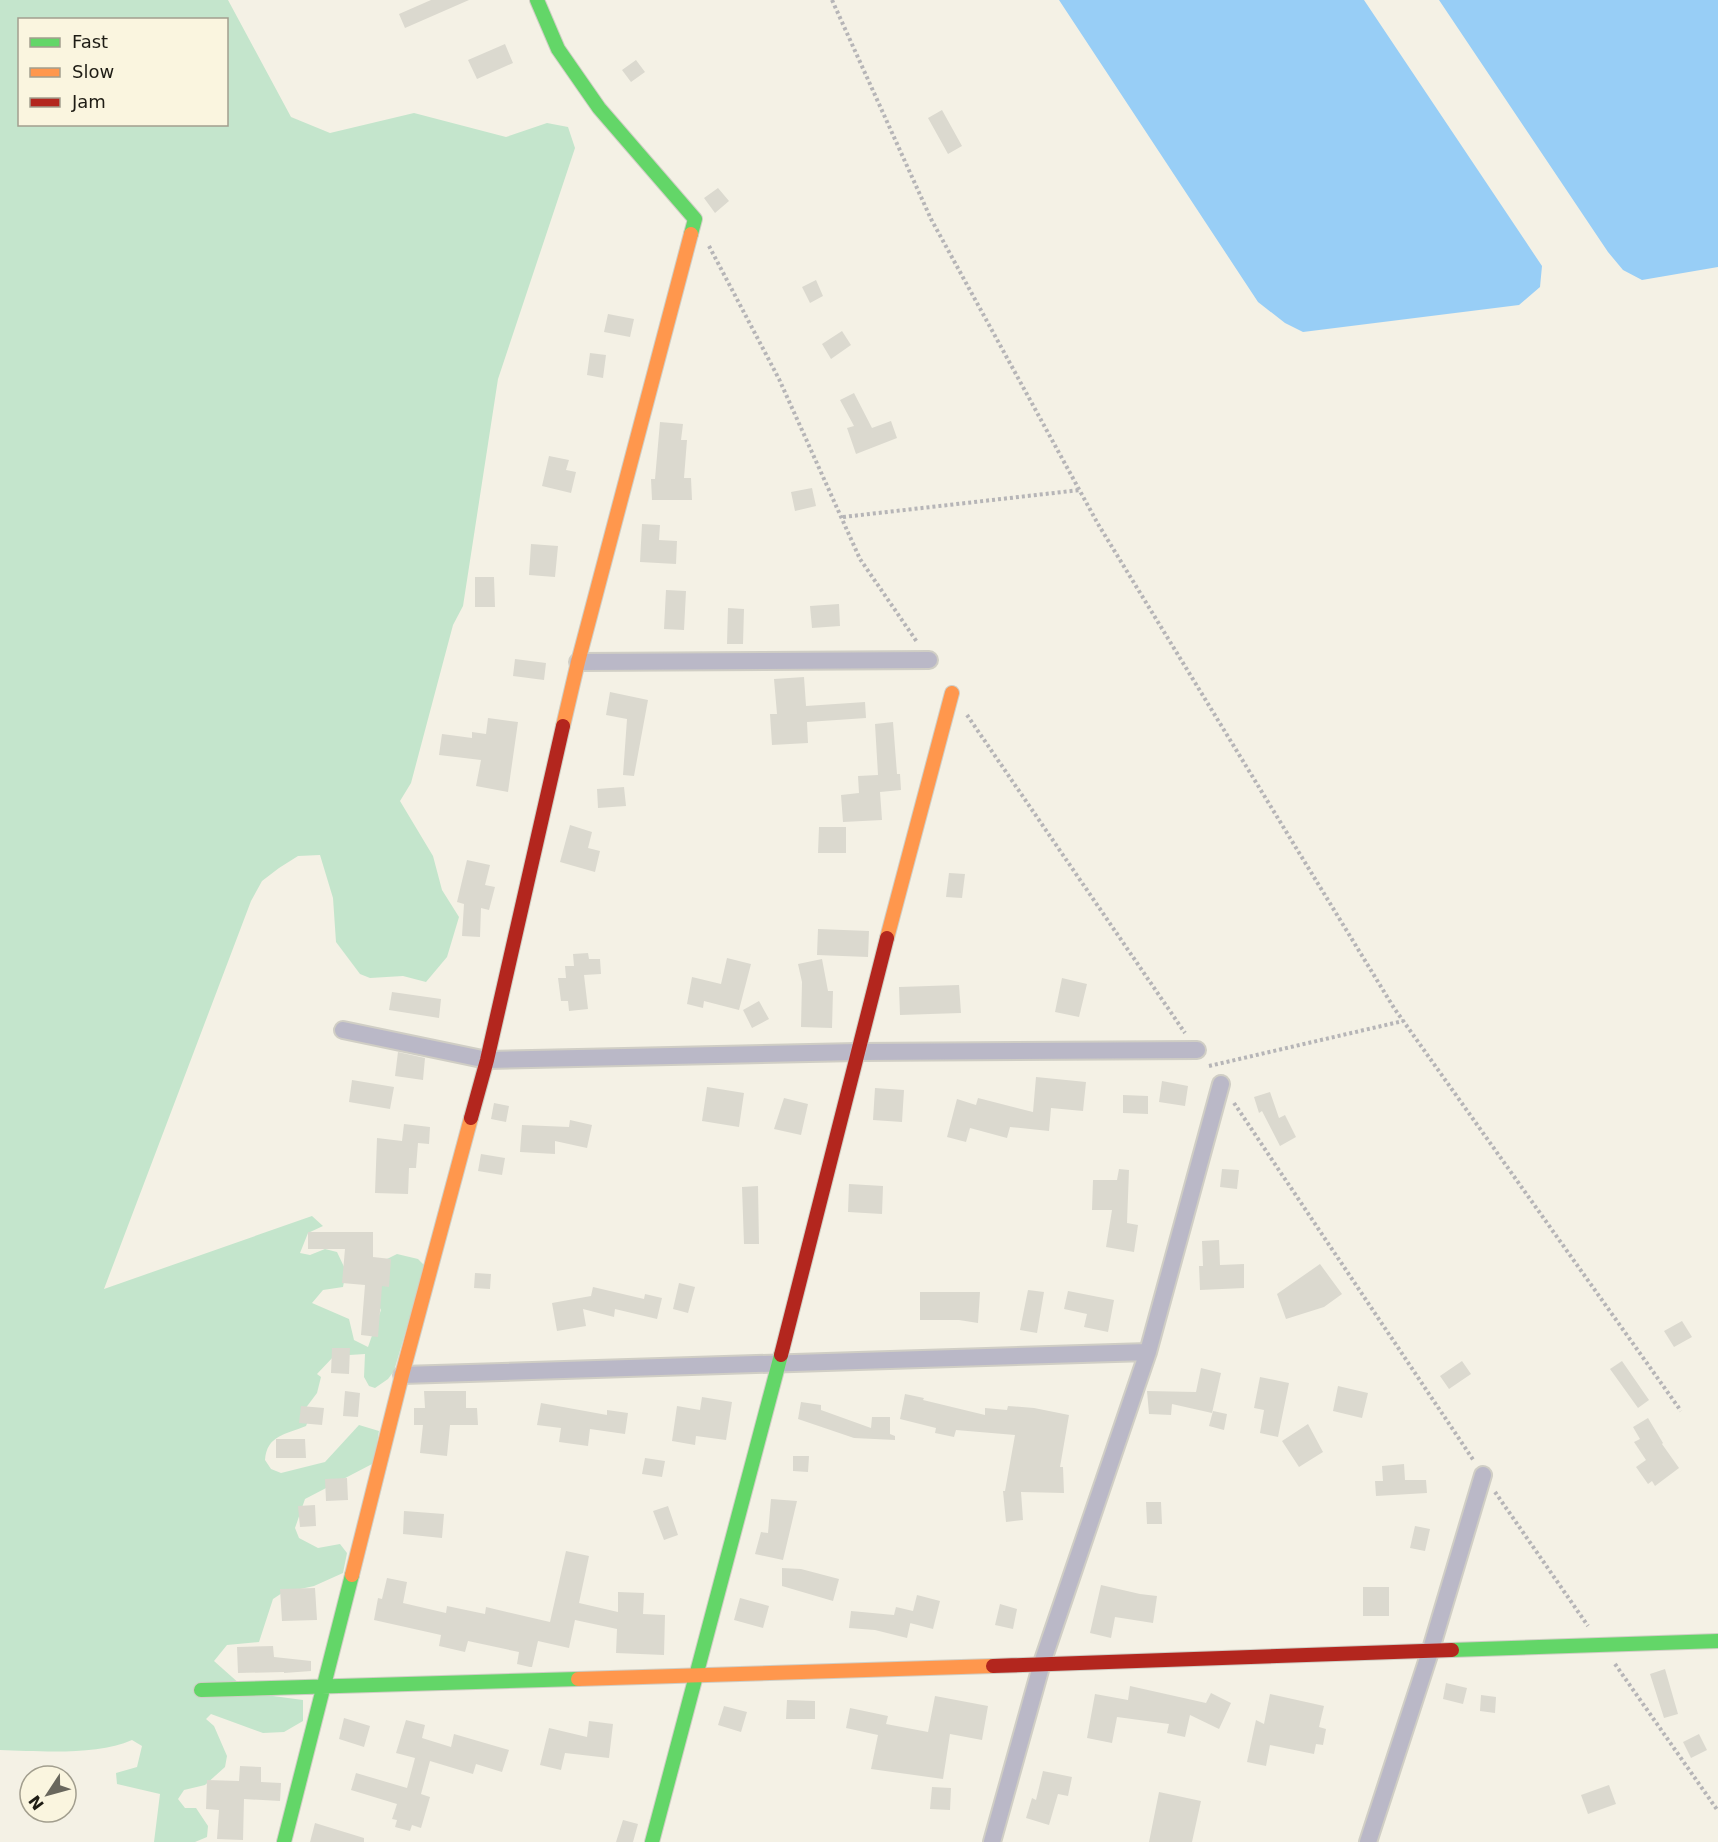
<svg xmlns="http://www.w3.org/2000/svg" width="1718" height="1842" font-family="'DejaVu Sans',sans-serif">
	<style>
		.green { fill: #c4e5cc; fill-rule: evenodd }
		.water { fill: #98cef6 }
		.building { fill: #dbd9cf }
		.lines { fill: none; stroke-linecap: round; stroke-linejoin: round }
		.street-casing { stroke: #d0cec5; stroke-width: 20 }
		.fast-casing { stroke: #d0cec5; stroke-width: 16 }
		.slow-casing { stroke: #d0cec5; stroke-width: 16 }
		.jam-casing { stroke: #d0cec5; stroke-width: 16 }
		.path { stroke: #b6b5b7; stroke-width: 4; stroke-dasharray: 3 3; stroke-linecap: butt }
		.street { stroke: #bab8c7; stroke-width: 16 }
		.fast { stroke: #63d668; stroke-width: 14 }
		.slow { stroke: #ff974d; stroke-width: 14 }
		.jam { stroke: #b3261e; stroke-width: 14 }
	</style>
	<rect width="100%" height="100%" fill="#f4f1e5"/>
	<path class="green" d="M0 0H228L291 117 330 133 414 113 506 137 547 123 568 127 575 148 498 379 463 606 453 625 411 783 400 801 433 856 442 890 459 917 447 957 426 982 403 976 370 978 360 974 336 942 333 898 320 855 298 856 279 868 262 881 251 901 104 1289 312 1216 323 1226 308 1233 300 1253 310 1255 325 1249 337 1252 346 1271 343 1287 323 1290 312 1303 349 1319 354 1340 368 1347 381 1310 376 1300 383 1261 397 1254 418 1259 425 1266 394 1371 388 1379 375 1388 369 1386 364 1377 365 1354 334 1356 317 1374 321 1377 317 1393 302 1413 308 1421 306 1426C285 1435 267 1435 265 1460L271 1469 281 1473 325 1462 359 1425 379 1431 374 1463 305 1499 295 1528 299 1538 318 1548 340 1544 347 1553 343 1573 314 1586 282 1593 273 1599 259 1642 227 1645 214 1661 250 1693 303 1700V1721L284 1732 263 1733 211 1714 206 1719 214 1726 227 1756 225 1767 205 1785 184 1790 178 1799 185 1808H196L208 1826 207 1837 195 1842H154L160 1794 117 1784 116 1773 137 1767 142 1746 132 1740C96 1756 39 1751 0 1750ZM20 20H226V124H20Z"/>
	<path class="water" d="M1059 0H1364L1542 266 1540 287 1519 305 1303 332 1285 323 1258 302Z
		M1439 0H1718V267L1642 280 1623 270 1608 252Z"/>
	<path class="building" d="M431 0H469L405 28 399 14Z
		M505 44 513 63 477 79 468 60Z
		M636 60 645 72 631 82 622 70Z
		M942 110 962 146 948 154 928 118Z
		M718 188 729 201 715 213 704 198Z
		M816 280 823 296 810 303 802 287Z
		M608 314 634 319 630 337 604 332Z
		M842 331 851 345 831 359 822 344Z
		M590 353 606 355 603 378 587 375Z
		M854 393 872 428 891 421 897 438 856 454 847 428 854 426 840 400Z
		M660 422 683 424 681 440H687L684 478H691L692 500H652L651 479H655Z
		M549 456 569 460 566 470 576 472 571 493 542 486Z
		M812 488 816 506 795 511 791 492Z
		M642 524 660 525 659 540 677 541 676 564 640 562Z
		M531 544 558 546 555 577 529 575Z
		M475 577H494L495 607H475Z
		M666 590 686 591 684 630 664 629Z
		M839 604 840 626 812 628 810 606Z
		M728 608 744 609 743 644H727Z
		M515 659 546 663 544 680 513 676Z
		M804 677 806 706 865 702 866 718 807 722 808 743 772 745 770 714H777L774 679Z
		M610 692 648 700 634 776 623 775 627 719 606 715Z
		M488 718 518 722 508 792 476 786 481 760 439 755 442 734 472 738V732L486 734Z
		M893 722 897 774H900L901 790 880 792 882 820 843 822 841 795 859 793 858 776 878 775 875 724Z
		M624 787 626 806 598 808 597 789Z
		M570 825 592 832 588 848 600 851 595 872 560 862Z
		M819 827H846V853H818Z
		M467 860 490 865 485 885 495 887 489 910 481 908 480 937 462 936 464 904 457 902Z
		M949 873 965 874 962 898 946 897Z
		M818 929 869 931 868 957 817 955Z
		M588 953 589 959H600L601 974 584 975 588 1009 569 1011 568 1001H561L558 978H566L565 966H574L573 954Z
		M727 958 751 964 739 1010 704 1001 703 1008 687 1004 692 977 721 984Z
		M822 959 828 991H833L832 1028 801 1027 802 982 798 964Z
		M1062 978 1087 984 1079 1017 1055 1012Z
		M959 985 961 1013 900 1015 899 987Z
		M392 992 441 999 439 1018 389 1010Z
		M759 1001 769 1019 752 1028 743 1010Z
		M398 1052 425 1058 423 1080 395 1076Z
		M1036 1077 1086 1082 1083 1111 1051 1108 1049 1131 1010 1127 1007 1138 970 1128 966 1142 947 1137 957 1099 976 1105 978 1098 1033 1112Z
		M352 1080 394 1087 390 1109 349 1102Z
		M1162 1081 1188 1086 1185 1106 1159 1102Z
		M707 1087 744 1093 739 1127 702 1121Z
		M875 1088 904 1090 902 1122 873 1120Z
		M1270 1092 1279 1118 1285 1115 1296 1137 1280 1146 1262 1111 1259 1113 1254 1097Z
		M1123 1095 1148 1096V1114L1123 1113Z
		M784 1098 808 1104 801 1135 774 1129Z
		M494 1103 509 1106 506 1122 491 1119Z
		M570 1120 592 1125 587 1148 555 1141V1154L520 1152 522 1125 569 1127Z
		M404 1124 430 1127 429 1144 418 1143 416 1168H409L408 1194 375 1193 377 1138 402 1141Z
		M481 1154 505 1158 502 1175 478 1171Z
		M1119 1169 1129 1170 1127 1223 1138 1225 1134 1252 1106 1247 1112 1210H1092L1093 1180H1117Z
		M1222 1169 1239 1170 1237 1189 1220 1187Z
		M849 1184 883 1186 882 1214 848 1212Z
		M758 1186 759 1244H744L742 1187Z
		M308 1232H373V1257L391 1259 389 1287 382 1286 378 1337 361 1335 365 1285 342 1283 345 1249H308Z
		M1219 1240 1220 1265 1244 1264V1288L1200 1290 1199 1266H1203L1202 1241Z
		M1320 1264 1342 1294 1324 1307 1286 1319 1277 1294Z
		M475 1273 491 1274 490 1289 474 1288Z
		M679 1283 695 1287 688 1313 673 1309Z
		M593 1287 644 1299 645 1294 662 1298 657 1319 615 1309 614 1317 583 1309 586 1326 557 1331 552 1303 591 1296Z
		M1028 1290 1044 1292 1037 1333 1020 1330Z
		M1068 1291 1114 1300 1108 1332 1084 1327 1087 1314 1064 1309Z
		M920 1292H980L978 1323 959 1320H920Z
		M1682 1321 1692 1337 1674 1347 1664 1331Z
		M332 1348H350L349 1374 331 1373Z
		M1462 1361 1471 1374 1449 1389 1440 1376Z
		M1622 1361 1649 1400 1638 1408 1610 1369Z
		M1201 1368 1221 1373 1212 1413 1172 1404 1171 1415 1149 1414 1147 1391 1196 1392Z
		M1260 1377 1289 1383 1278 1437 1260 1433 1264 1410 1254 1408Z
		M1338 1386 1368 1393 1362 1418 1333 1411Z
		M345 1391 360 1393 358 1417 343 1416Z
		M424 1391H466V1408H477L478 1425H450L447 1456 420 1453 423 1425H414V1408H425Z
		M905 1394 924 1398 923 1400 985 1415V1408L1007 1410 1008 1406 1034 1408 1069 1415 1060 1467H1063L1064 1493 1021 1492 1023 1520 1006 1522 1003 1491H1005L1015 1435 956 1430 954 1437 935 1433 936 1428 900 1419Z
		M702 1397 732 1402 726 1440 696 1436 695 1445 672 1441 677 1406 700 1410Z
		M801 1402 821 1405V1410L871 1428 872 1417H890V1434L895 1436V1440L854 1438 798 1419Z
		M541 1403 607 1415V1410L628 1413 625 1434 590 1429 588 1446 559 1442 561 1428 537 1425Z
		M301 1406 324 1408 322 1425 299 1423Z
		M1213 1411 1227 1414 1224 1430 1209 1426Z
		M1648 1418 1663 1443 1662 1444 1679 1468 1655 1486 1652 1481 1648 1484 1636 1467 1646 1460 1634 1442 1640 1439 1633 1427Z
		M1308 1424 1323 1452 1299 1467 1282 1441Z
		M276 1439H305L306 1458H276Z
		M793 1456H809L808 1472 793 1471Z
		M645 1458 665 1461 662 1477 642 1474Z
		M1404 1464 1405 1480H1426L1427 1493 1376 1496 1375 1481H1383L1382 1466Z
		M347 1478 348 1500 326 1501 325 1479Z
		M771 1499 797 1501 783 1560 755 1554 761 1532 768 1533Z
		M1146 1502H1161L1162 1524H1147Z
		M315 1505 316 1526 300 1527 298 1506Z
		M668 1506 678 1535 664 1540 653 1511Z
		M404 1511 444 1514 442 1538 403 1534Z
		M1415 1526 1430 1529 1425 1551 1410 1548Z
		M566 1551 589 1556 579 1603 618 1612V1592L644 1593 643 1614 665 1615 664 1655 616 1653 617 1629 575 1620 569 1648 538 1641 532 1667H530L517 1664 519 1652 468 1641 465 1652 439 1646 441 1635 374 1620 378 1598 382 1599 387 1578 407 1582 403 1603 446 1613 447 1606 485 1614 486 1607 550 1622Z
		M782 1568 801 1569 839 1579 833 1601 782 1586Z
		M1101 1585 1140 1594 1157 1596 1153 1623 1115 1617 1111 1638 1090 1633Z
		M1363 1587H1389V1616H1363Z
		M315 1588 317 1620 282 1621 280 1589Z
		M917 1595 940 1601 933 1629 910 1623Z
		M740 1598 769 1606 763 1628 734 1620Z
		M1000 1604 1017 1609 1013 1629 995 1625Z
		M896 1607 913 1611 907 1638 875 1630 849 1628 851 1611 894 1615Z
		M273 1646 274 1657 311 1661V1671L284 1673V1672L238 1673 237 1647Z
		M1665 1669 1678 1714 1664 1718 1650 1674Z
		M1446 1683 1467 1688 1463 1704 1443 1699Z
		M1130 1686 1206 1703 1211 1693 1231 1703 1219 1729 1190 1715 1185 1737 1167 1733 1169 1724 1117 1717 1112 1743 1087 1738 1095 1694 1128 1700Z
		M1270 1694 1324 1706 1319 1727 1326 1729 1323 1745 1316 1744 1314 1754 1270 1745 1266 1766 1247 1762 1256 1720 1264 1724Z
		M1481 1695 1496 1697 1495 1713 1480 1711Z
		M935 1696 988 1706 982 1740 950 1734 943 1779 871 1769 878 1735 846 1728 850 1708 888 1716 886 1724 928 1732Z
		M787 1700 815 1701V1719H786Z
		M724 1706 747 1712 741 1732 718 1725Z
		M344 1718 370 1726 364 1747 339 1739Z
		M406 1720 425 1725 422 1738 451 1747 454 1734 509 1750 502 1772 476 1764 473 1774 430 1761 421 1794 430 1797 421 1828 412 1825 410 1831 395 1827 397 1820 392 1819 397 1804 351 1790 356 1773 407 1788 415 1758 396 1753Z
		M589 1721 613 1724 609 1758 565 1753 561 1770 540 1765 549 1728 587 1737Z
		M1699 1734 1707 1750 1691 1758 1683 1742Z
		M240 1766 261 1767V1782L281 1783 280 1801 244 1799 243 1840 217 1839 219 1810 206 1809 207 1780 239 1781Z
		M1043 1771 1072 1777 1068 1796 1058 1794 1049 1825 1026 1818 1032 1798 1036 1800Z
		M1609 1785 1616 1804 1588 1814 1581 1795Z
		M932 1787 951 1788 950 1810 930 1809Z
		M1159 1792 1201 1801 1192 1842H1149Z
		M623 1820 638 1824 633 1842H616Z
		M315 1823 364 1838V1842H310Z"/>
	<g class="lines">
		<g class="street-casing">
			<path id="street" d="M578 662 929 660
				M343 1030 487 1060 857 1052 1197 1050
				M402 1375 1148 1352
				M992 1842 1042 1663 1148 1352 1221 1084
				M1368 1842 1431 1649 1483 1475"/>
		</g>
		<g class="fast-casing">
			<path id="fast" d="M537 0 558 49 599 108 695 219 691 234
				M1452 1650 1718 1641
				M201 1690 578 1679
				M284 1842 352 1575
				M652 1842 781 1355"/>
		</g>
		<g class="slow-casing">
			<path id="slow" d="M563 726 578 662 691 234
				M887 938 952 693
				M352 1575 402 1375 471 1118
				M578 1679 993 1666"/>
		</g>
		<g class="jam-casing">
			<path id="jam" d="M471 1118 487 1060 563 726
				M781 1355 887 938
				M993 1666 1452 1650"/>
		</g>
		<path class="path" d="M832 0 931 219 1098 524 1394 1008 1681 1411
			M709 246 779 379 860 559 917 642
			M843 517 1080 490
			M967 715 1185 1033
			M1209 1066 1403 1021
			M1234 1103 1474 1461
			M1495 1492 1588 1626
			M1615 1664 1718 1811"/>
		<use href="#street" class="street"/>
		<use href="#fast" class="fast"/>
		<use href="#slow" class="slow"/>
		<use href="#jam" class="jam"/>
	</g>
	<rect x="18" y="18" width="210" height="108" fill="#faf5df" stroke="#a29e8e" stroke-width="1.5"/>
	<rect x="30" y="38" width="30" height="9" fill="#63d668" stroke="#a29e8e" stroke-width="1.5"/>
	<text x="72" y="48" font-size="18" fill="#1e1c14">Fast</text>
	<rect x="30" y="68" width="30" height="9" fill="#ff974d" stroke="#a29e8e" stroke-width="1.5"/>
	<text x="72" y="78" font-size="18" fill="#1e1c14">Slow</text>
	<rect x="30" y="98" width="30" height="9" fill="#b3261e" stroke="#a29e8e" stroke-width="1.5"/>
	<text x="72" y="108" font-size="18" fill="#1e1c14">Jam</text>
	<g transform="translate(48 1794) rotate(234)"><circle r="28" fill="#faf5df" stroke="#a29e8e" stroke-width="1.5"/>
	<path d="M0-4.5L10 22L0 15L-10 22Z" fill="#69675d"/>
	<text y="-9" font-size="16" font-weight="bold" text-anchor="middle" fill="#1e1c14">N</text>
	</g>
</svg>
